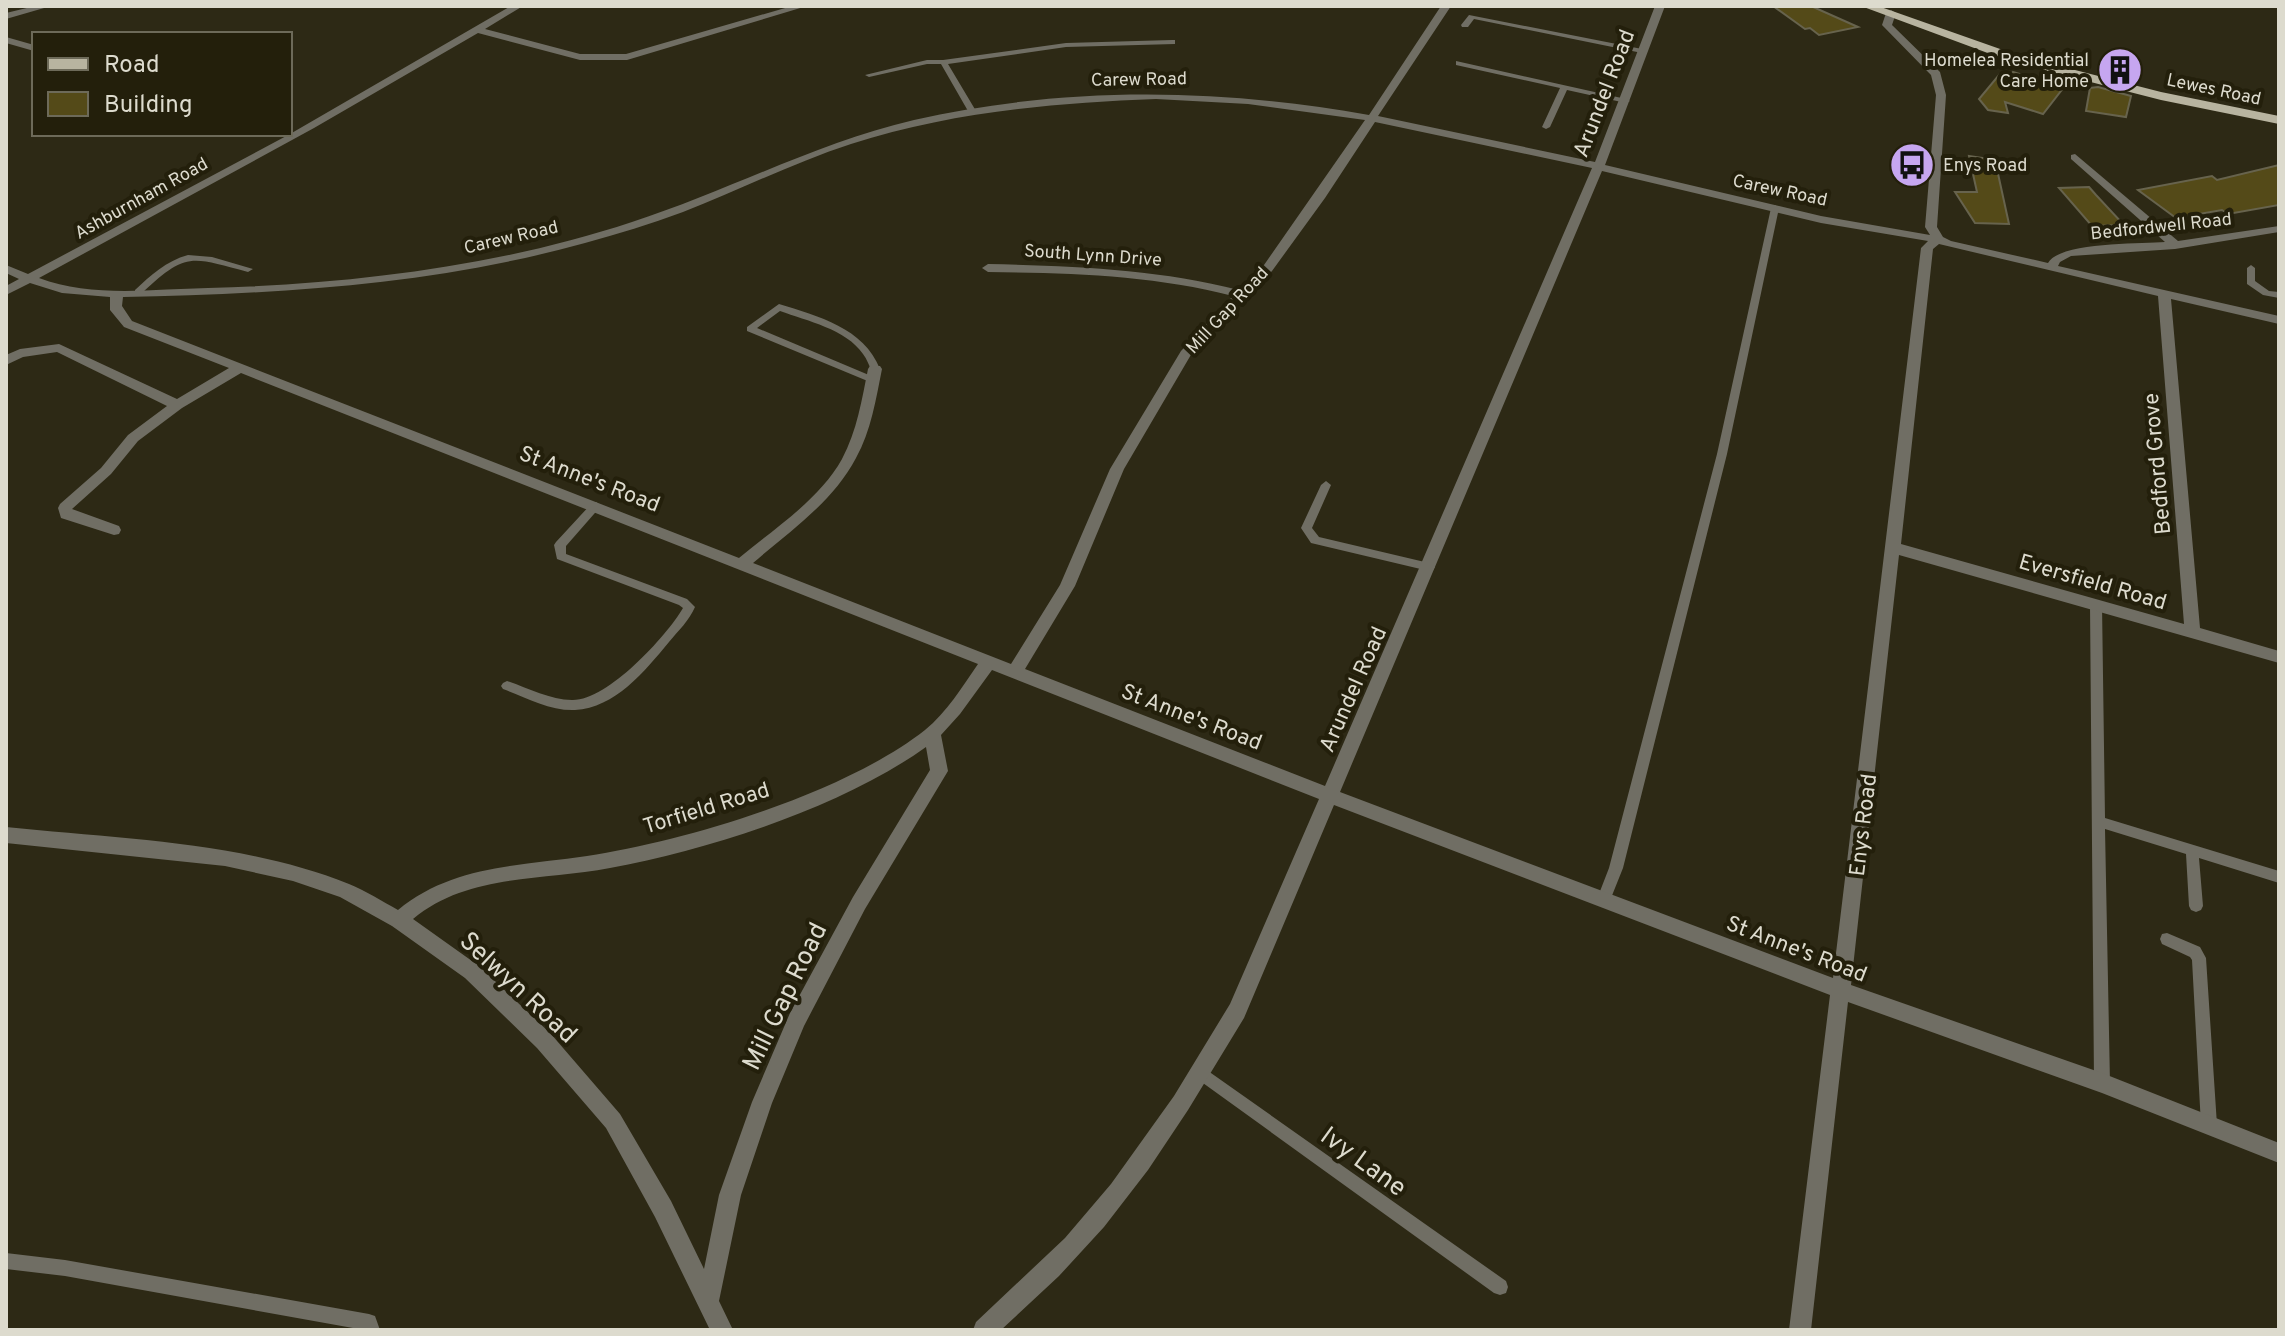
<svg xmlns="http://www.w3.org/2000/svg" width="2285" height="1336" font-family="Overpass,sans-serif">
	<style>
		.building { fill: #544a18; stroke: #67634d; stroke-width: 2 }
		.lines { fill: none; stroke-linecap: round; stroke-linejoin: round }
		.lane { fill: #706e64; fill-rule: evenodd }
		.street { fill: #706e64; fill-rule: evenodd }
		.primary { fill: #b8b4a0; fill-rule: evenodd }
		.labels { text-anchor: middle; stroke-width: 8; stroke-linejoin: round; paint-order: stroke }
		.far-poi-label { font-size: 18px; fill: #dddbce; stroke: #231f0b; text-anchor: end }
		.far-street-label { font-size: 18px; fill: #dddbce; stroke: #231f0b }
		.street-label { font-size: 22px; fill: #dddbce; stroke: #231f0b }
		.near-street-label { font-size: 26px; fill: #dddbce; stroke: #231f0b }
	</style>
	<rect width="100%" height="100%" fill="#2d2915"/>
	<path class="building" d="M1773 6H1811L1858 27 1819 35 1810 28 1805 29Z
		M2105 61 2137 68 2134 82 2102 74Z
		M2013 72 2064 87 2043 114 2005 102 2008 113 1988 110 1979 99 1999 75 2000 80H2006Z
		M2098 87 2131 96 2126 117 2086 111 2090 88Z
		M1969 156 1995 160 2009 224 1975 223 1955 192H1977Z
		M2279 165V205L2228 214 2222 210 2176 218 2138 190 2212 176 2217 180Z
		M2089 187 2096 195 2124 225 2092 226 2059 188Z"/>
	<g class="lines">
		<path class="lane" d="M1469 15 1642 49 1646 51 1642 53 1474 19 1468 27H1462L1461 25Z
			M1172 40H1175V44L1066 47 948 64 976 111 972 113 968 111 941 64H927L869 77 865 75 927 60H943L1066 43Z
			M1456 61 1626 99 1630 101 1626 103 1567 90 1550 127 1546 129 1542 127 1560 88 1456 65Z
			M1775 205 1779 208 1727 454 1623 868 1609 903 1604 905 1599 903 1597 899 1609 868 1717 454 1771 208Z
			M188 255 212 257 253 269 248 272C190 257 187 251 141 294H135V290C151 275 166 261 188 255Z
			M2251 265 2255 268V281L2269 291 2279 292V298L2263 295 2247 284V268Z
			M779 304C818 316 864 328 880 369L878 371H872C869 366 867 359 863 354 846 329 807 321 780 311L757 328 876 378V382H870L747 331V327Z
			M1326 481 1331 485 1312 528 1319 537 1429 563 1435 567 1433 570 1429 571 1311 543 1301 528 1321 485Z
			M596 502 601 506 566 546V554L687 599 695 607C689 621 678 631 669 642 645 671 615 708 575 710 550 711 525 697 503 689L501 686 503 683 507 681C528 688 550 700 572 700 607 701 666 637 683 608L679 605 557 559 554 545 556 542 592 503Z
			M2096 600 2102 604 2105 818 2279 871V883L2199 858 2203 906 2201 910 2196 912 2191 910 2189 906 2186 854 2105 829 2110 1083 2107 1088 2102 1091 2097 1088 2094 1083 2090 604Z
			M2167 933 2200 947 2206 958 2217 1125 2214 1130 2209 1133 2204 1130 2201 1125 2192 960 2190 957 2162 944 2160 939 2162 934Z
			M1201 1066 1506 1281 1508 1287 1506 1293 1500 1295 1494 1293 1196 1078 1193 1073 1196 1068Z
			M6 1253 65 1260 369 1314 375 1316 380 1330H364L65 1276 6 1269Z"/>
		<path class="street" d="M35 6H51L6 19V13Z
			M511 6H523L485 29 580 54H626L792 6H807L627 60H580L478 33 314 128 39 278C91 298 153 289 208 288 350 284 496 267 632 222 728 191 816 143 914 120 1064 86 1218 88 1369 115L1441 6H1451L1378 116 1595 162 1655 6H1665L1605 165 1821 216 1930 235 1925 227 1936 95 1931 75 1882 25 1886 13 1891 10 1896 13 1892 25 1940 72 1946 95 1937 227 1943 237 1951 241 2048 263C2059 242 2140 244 2165 242L2071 159V155L2075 154 2178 241 2279 226V232L2175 249 2071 256 2060 262 2058 266 2279 316V324L2171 299 2200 628 2279 651V663L1899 555 1851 985 2102 1073 2279 1143V1163L2102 1093 1848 1002 1811 1330H1789L1830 995 1334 805 1244 1018 1188 1110 1148 1170 1104 1227 1059 1276 1001 1330H973L976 1322 1065 1238 1111 1184 1174 1096 1230 1004 1319 799 992 670 960 714 941 735 948 771 865 909 804 1026 772 1103 741 1195 719 1301 733 1330H710L655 1217 606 1128 537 1048 465 978 392 926 340 897 293 881 225 866 6 843V827C120 839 241 841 349 884 366 891 382 901 398 910 452 865 520 866 587 856 687 841 845 793 925 730 947 712 962 687 978 664L241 373 182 408 138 441 111 474 72 509 119 526 121 530 119 534 114 535 61 518 58 508 60 504 101 468 128 435 167 406 57 352 23 357 6 365V355L20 349 59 344 177 399 229 368 124 327 110 310V297L62 293 30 283 6 295V286L19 279 6 273V265L28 274 290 134ZM1156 99 1248 104 1365 120 1264 265 1239 290C1157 269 1073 266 988 264L982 268 988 272C1071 273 1153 275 1233 296L1181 351 1110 469 1060 585 1011 664 753 563C790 531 833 502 856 458 871 431 876 399 882 369L880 366H870L868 369C862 399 857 431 842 459 819 500 775 528 739 558L132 321 122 306 123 297C278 294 434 285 585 243 618 234 650 224 683 212 739 190 793 163 851 144 950 112 1052 103 1156 99ZM1375 122 1592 168 1325 786 1025 669 1075 586 1124 469 1192 353 1272 271 1325 198ZM1602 171 1821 223 1928 241 1921 248 1833 978 1340 792ZM1939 244 2158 296 2184 624 1901 544 1933 249ZM926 747 930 770 853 897 790 1013 752 1102 719 1195 704 1269 671 1201 620 1114 551 1034 479 966 413 919C468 873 543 881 610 868 712 849 842 807 926 747Z
			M6 37 34 45V51L6 43Z"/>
		<path class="primary" d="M1861 6H1878L2020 56 2161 92 2279 116V124L2161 100 2012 62Z"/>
	</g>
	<defs>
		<g id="building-disc" transform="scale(2.3)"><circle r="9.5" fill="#c6a6f0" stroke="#231f0b"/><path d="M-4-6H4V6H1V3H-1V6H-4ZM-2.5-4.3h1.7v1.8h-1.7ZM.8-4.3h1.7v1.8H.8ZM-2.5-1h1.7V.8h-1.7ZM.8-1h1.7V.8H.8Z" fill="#111"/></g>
		<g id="bus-disc" transform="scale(2.3)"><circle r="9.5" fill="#c6a6f0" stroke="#231f0b"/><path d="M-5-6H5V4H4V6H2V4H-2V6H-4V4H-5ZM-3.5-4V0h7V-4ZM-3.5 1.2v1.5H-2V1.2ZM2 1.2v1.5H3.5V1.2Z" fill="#111"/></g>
	</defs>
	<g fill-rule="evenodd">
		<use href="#building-disc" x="2120" y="70"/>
		<use href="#bus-disc" x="1912" y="165"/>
	</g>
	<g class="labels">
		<g class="far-poi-label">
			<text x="2089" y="66">Homelea Residential<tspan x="2089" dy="21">Care Home</tspan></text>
			<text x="1943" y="171" text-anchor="start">Enys Road</text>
		</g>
		<g class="far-street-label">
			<text transform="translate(1139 79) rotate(-1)" y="6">Carew Road</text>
			<text transform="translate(2214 89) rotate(12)" y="6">Lewes Road</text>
			<text transform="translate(1780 190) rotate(12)" y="6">Carew Road</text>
			<text transform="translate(141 198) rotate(-29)" y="6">Ashburnham Road</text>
			<text transform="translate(2161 226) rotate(-6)" y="6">Bedfordwell Road</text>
			<text transform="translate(511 237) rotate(-13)" y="6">Carew Road</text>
			<text transform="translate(1093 255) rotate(4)" y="6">South Lynn Drive</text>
			<text transform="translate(1227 310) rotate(-47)" y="6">Mill Gap Road</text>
		</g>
		<g class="street-label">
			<text transform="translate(1603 93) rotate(-69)" y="8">Arundel Road</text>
			<text transform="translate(2156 464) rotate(-95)" y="8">Bedford Grove</text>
			<text transform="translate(590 478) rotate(21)" y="8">St Anne's Road</text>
			<text transform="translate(2093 581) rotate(16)" y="8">Eversfield Road</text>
			<text transform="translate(1352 689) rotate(-66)" y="8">Arundel Road</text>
			<text transform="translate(1192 716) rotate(21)" y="8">St Anne's Road</text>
			<text transform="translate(706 807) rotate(-17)" y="8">Torfield Road</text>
			<text transform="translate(1862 825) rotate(-83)" y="8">Enys Road</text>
			<text transform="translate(1797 948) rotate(21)" y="8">St Anne's Road</text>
		</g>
		<g class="near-street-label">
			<text transform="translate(519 987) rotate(43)" y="9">Selwyn Road</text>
			<text transform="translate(784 996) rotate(-64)" y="9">Mill Gap Road</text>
			<text transform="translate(1364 1161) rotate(36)" y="9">Ivy Lane</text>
		</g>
	</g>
	<rect width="2285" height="1336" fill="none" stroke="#dddbce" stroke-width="16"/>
	<rect x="32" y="32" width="260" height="104" fill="#231f0b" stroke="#6d6a59" stroke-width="2"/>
	<rect x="48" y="58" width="40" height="12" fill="#b8b4a0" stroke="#6d6a59" stroke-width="2"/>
	<text x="104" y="72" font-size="24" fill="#dddbce">Road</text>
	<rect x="48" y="92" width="40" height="24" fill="#544a18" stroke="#6d6a59" stroke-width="2"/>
	<text x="104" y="112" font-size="24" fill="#dddbce">Building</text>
</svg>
